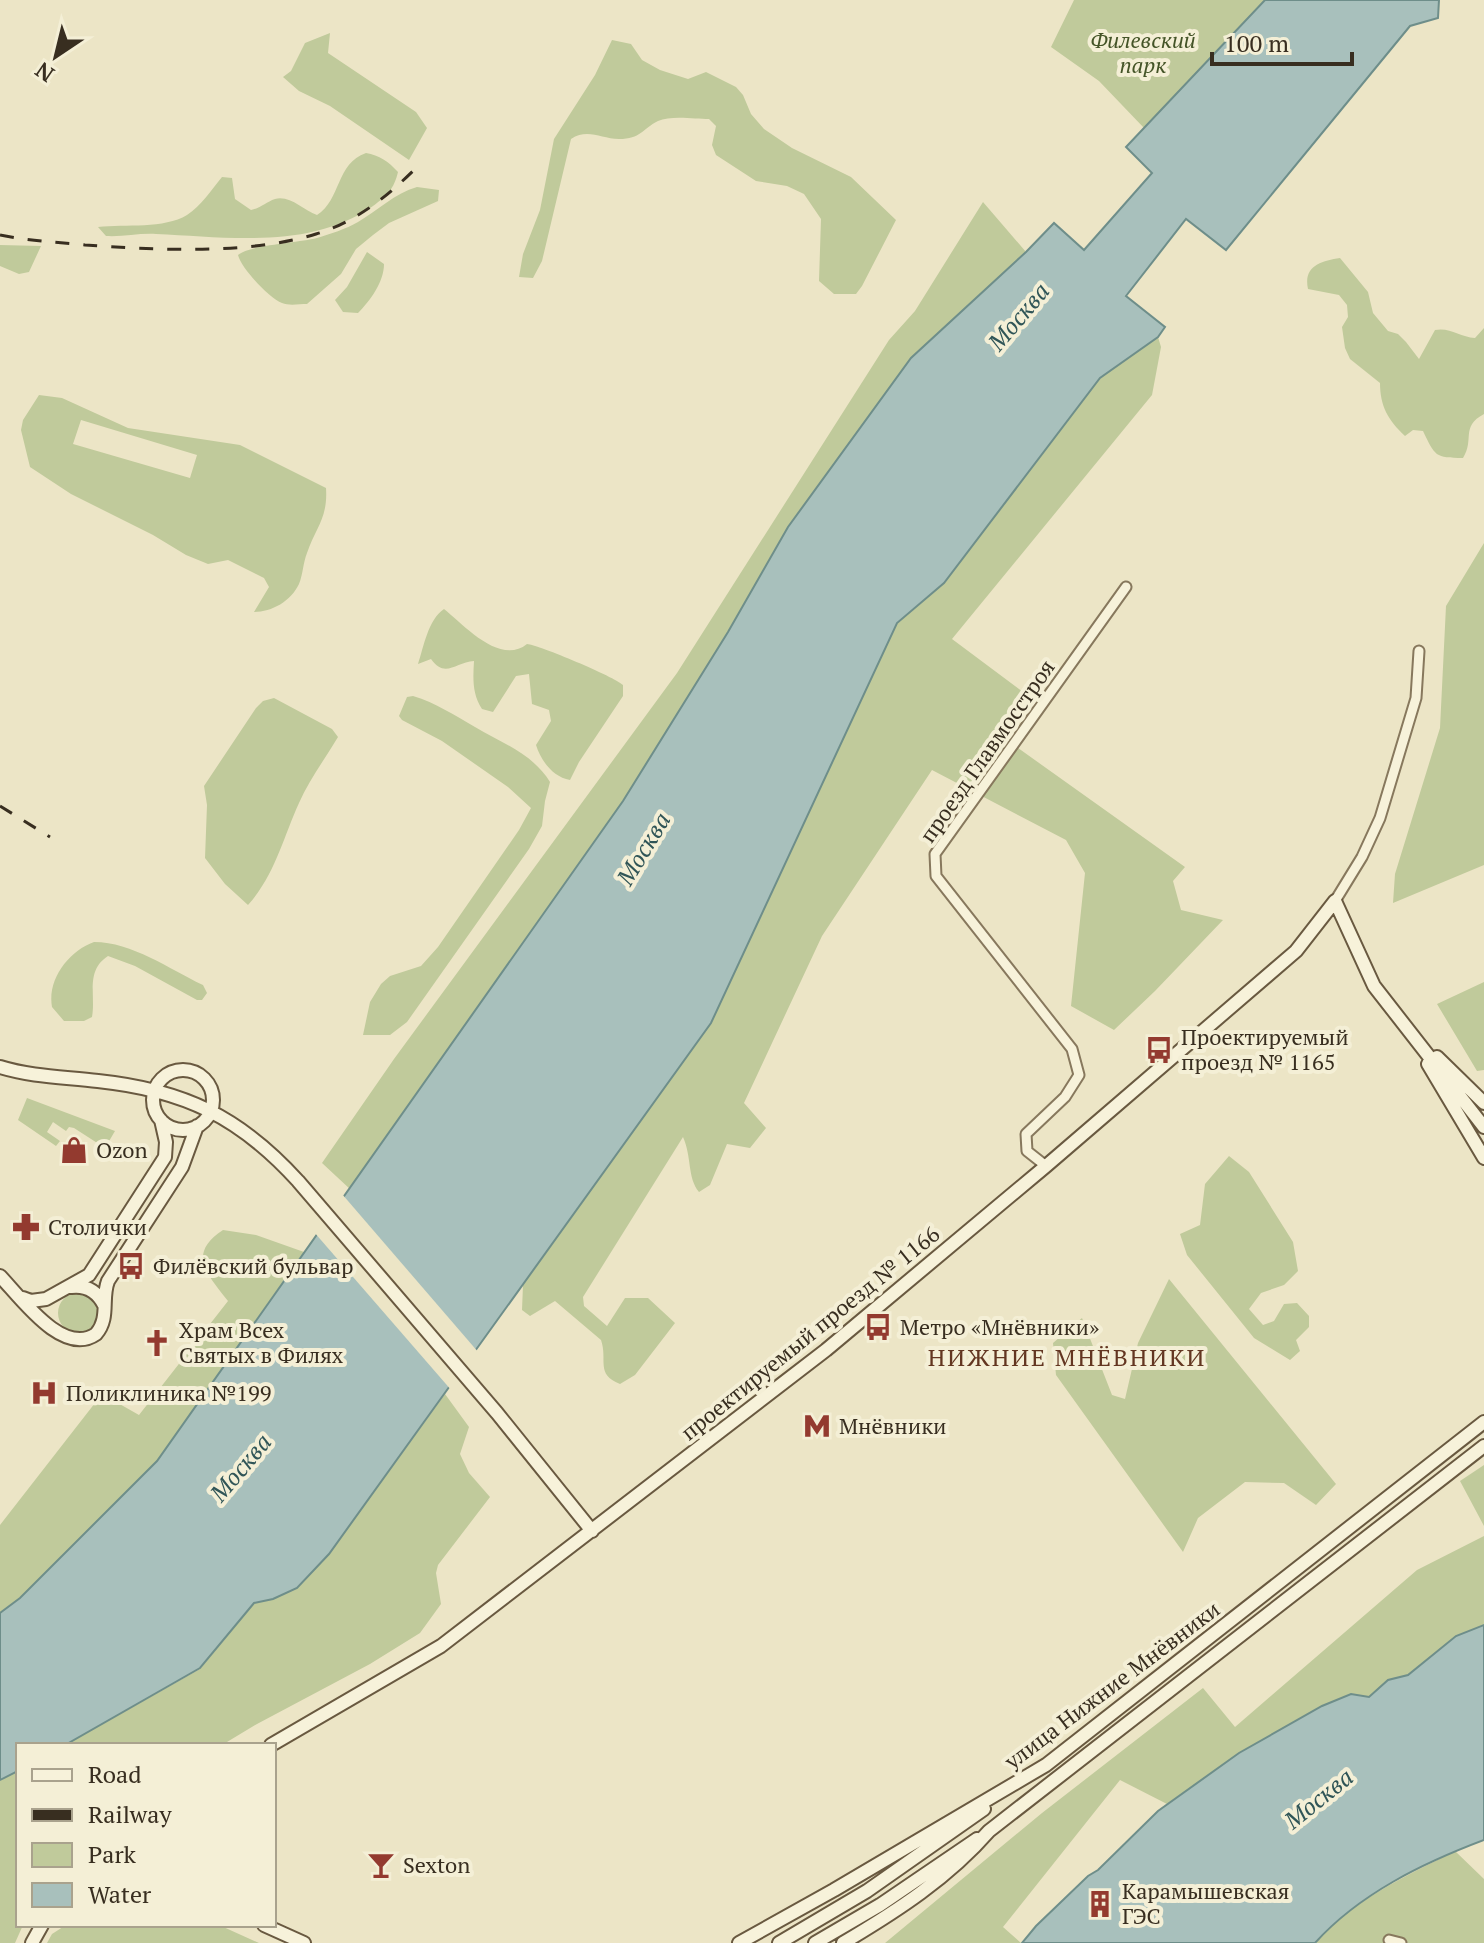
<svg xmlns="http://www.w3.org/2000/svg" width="1484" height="1943" font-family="'PT Serif',serif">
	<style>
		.green { fill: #c0ca9b; fill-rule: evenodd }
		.water { fill: #a8c0bc; stroke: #6e8e8a; stroke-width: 2 }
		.pier { fill: #ece5c6 }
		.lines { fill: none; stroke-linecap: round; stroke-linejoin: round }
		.street-casing { stroke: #87785d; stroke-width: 13 }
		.secondary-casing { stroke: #695940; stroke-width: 16 }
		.street { stroke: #f7f2da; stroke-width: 9 }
		.secondary { stroke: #f7f2da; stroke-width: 12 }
		.rail { stroke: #382e20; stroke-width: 3; stroke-dasharray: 14 14; stroke-linecap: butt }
		.labels { text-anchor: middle; stroke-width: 8; stroke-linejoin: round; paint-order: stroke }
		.park-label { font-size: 22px; font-style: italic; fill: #445427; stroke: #f4efd6 }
		.street-label { font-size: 22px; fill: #382e20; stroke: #f4efd6 }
		.poi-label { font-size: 22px; fill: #382e20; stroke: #f4efd6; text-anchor: start }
		.water-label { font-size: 24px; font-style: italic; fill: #305557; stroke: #f4efd6 }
		.neighbourhood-label { font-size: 24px; letter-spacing: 2px; fill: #633621; stroke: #f4efd6 }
	</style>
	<rect width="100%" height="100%" fill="#ece5c6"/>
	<path class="green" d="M1074 0H1265L1144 128 1099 81 1051 47Z
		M330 33 328 53 416 112 427 128 409 160 330 106 299 91 283 77 291 71 305 43Z
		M612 40 631 44 642 60 660 70 688 79 706 72 736 87 743 95 751 114 764 129 792 148 851 177 896 220 862 286 856 294H834L819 281 821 219 804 194 787 186 756 181 716 155 712 145 716 126 709 119C695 119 671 115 658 121 642 129 641 139 619 139 601 139 588 128 571 139L542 261 533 278 519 277 523 254 540 210 554 139 595 75Z
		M366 153C379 155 389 162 398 172 394 189 387 196 373 206 310 250 228 237 156 234 139 233 123 237 106 236L98 227C126 224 164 229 187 215 201 206 212 189 222 177L232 178 235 199 251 210C261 208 266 202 275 199 290 195 303 210 317 215 341 200 336 163 366 153Z
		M417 187 439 190 438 201 389 223 373 235 356 249 341 274 307 304C299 304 289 306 282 303 269 298 241 268 238 255 250 245 297 243 317 238 330 234 346 229 358 222 377 211 395 193 417 187Z
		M983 202 1026 252 911 358 788 527 728 632 623 801 351 1190 322 1163 394 1059 677 673 889 340 915 311Z
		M0 245 41 246 29 272 19 274 0 266Z
		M367 252 384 264C384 282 370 301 358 313L343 312 335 300 347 287Z
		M1340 258 1368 292 1373 313 1388 331 1398 334 1406 342 1419 359 1435 330C1450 327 1460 337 1475 338L1484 328V414C1460 427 1475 439 1463 458 1435 458 1435 456 1423 431L1413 430 1405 436C1388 420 1380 406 1380 383L1350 359 1345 348 1342 327 1348 317 1347 305 1339 295 1308 289C1303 266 1321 261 1340 258Z
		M1158 337 1161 347 1152 395 952 639 1031 698 1004 738 1185 867 1173 881 1181 910 1223 920 1155 991 1114 1030 1071 1006 1085 873 1066 840 932 770 822 936 744 1103 766 1128 750 1148 727 1144 710 1185 699 1192C687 1177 692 1157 683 1137L583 1297 584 1306 607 1326 625 1298H648L675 1323 635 1375 620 1384C595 1374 608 1360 601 1340L555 1301 530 1316 522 1310 523 1285 711 1023 897 623 944 583 1100 378Z
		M39 395 62 398 128 428 240 445 326 488C328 518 316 527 307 553 303 563 303 574 299 584 291 601 272 612 254 612L269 587 264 578 228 560 208 564 186 555 153 535 71 494 30 467 21 430 23 420ZM81 420 197 455 190 478 73 444Z
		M1484 543V865L1393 903 1395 874 1440 728 1446 606Z
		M444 609C464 625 500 666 527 644 539 645 615 677 623 685V696L579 762 570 780C553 777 541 761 536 745L551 721 549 710 532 704 529 674 516 676 493 712 482 709C472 694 473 678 474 661 456 662 445 679 431 659L418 664C424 646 428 620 444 609Z
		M413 696C436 703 454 715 475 727 502 743 533 754 550 782L545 801 542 826 529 849 407 1022 390 1035H363L370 1002 381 984 390 976 421 966 438 947 519 830 531 808 508 787 442 741 402 720 399 716 407 697Z
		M274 698 332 729 338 737C325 759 309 780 299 803 283 838 275 875 248 905L225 884 205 858 207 805 204 786 256 708 263 701Z
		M94 942C132 942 169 969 203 985L207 993 202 1000H197L135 966 108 956C85 971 96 995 92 1017L84 1021H64L52 1007C47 979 69 951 94 942Z
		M1484 982V1070L1477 1071 1437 1004Z
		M27 1098 115 1131 105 1148 74 1128 69 1127 66 1131 53 1122 47 1132 60 1141 56 1146 18 1120Z
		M1229 1156 1249 1172 1293 1242 1298 1271 1284 1285 1261 1293 1249 1309 1263 1325 1274 1321 1284 1304 1297 1303 1309 1316V1327L1296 1340 1300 1351 1290 1360 1254 1338 1187 1255 1180 1234 1200 1225 1205 1184Z
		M223 1230 256 1235 304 1252 157 1461 20 1598 0 1613V1525L102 1394 139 1415 228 1301C208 1275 186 1254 223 1230Z
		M1169 1279 1336 1484 1316 1505 1284 1483 1245 1482 1198 1518 1183 1552 1056 1375 1053 1343 1082 1318 1112 1395 1125 1399 1138 1343Z
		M58 1313a20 20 0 1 1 40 0a20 20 0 1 1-40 0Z
		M445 1394 469 1427 460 1454 469 1473 490 1497 438 1565 436 1573 441 1604 420 1633 370 1664 257 1724 222 1745H65L200 1669 255 1602 273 1599 297 1588 329 1554Z
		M1484 1465V1526L1460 1481Z
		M1484 1536V1625L1456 1636 1408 1675 1388 1680 1369 1697 1350 1694 1322 1706 1239 1753 1167 1804 1120 1780 1003 1927 1021 1943H885L1042 1813 1203 1688 1235 1727 1417 1570Z
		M18 1771V1925H23L15 1943H0V1780Z
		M1455 1851 1484 1879V1943H1315C1353 1900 1404 1877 1455 1851Z
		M66 1925H219L259 1943H47L52 1934Z"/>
	<path class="water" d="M1265 0H1439L1438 18 1410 26 1226 250 1186 219 1126 296 1165 327 1158 337 1100 378 944 583 897 623 711 1023 329 1554 297 1588 273 1599 254 1603 200 1668 65 1745H18V1771L0 1780V1613L20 1598 157 1461 623 801 728 632 788 527 911 358 1026 252 1054 223 1084 250 1152 173 1126 147Z
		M1484 1625V1840C1423 1863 1359 1894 1315 1943H1022L1036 1926 1088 1876 1098 1870 1158 1811 1239 1753 1322 1706 1351 1694 1369 1697 1388 1680 1408 1675 1456 1636Z"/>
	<path class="pier" d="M342 1194 479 1353 452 1391 314 1232Z"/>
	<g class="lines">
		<g class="street-casing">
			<path id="street" d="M1335 901 1362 857 1380 818 1416 698 1419 651
				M1046 1166 1027 1151 1026 1134 1065 1097 1079 1075 1072 1049 936 876 935 854 1126 587
				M1389 1940 1401 1943"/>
		</g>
		<g class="secondary-casing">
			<path id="secondary" d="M1437 1057 1484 1103
				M1428 1064 1484 1158
				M0 1067C32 1077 65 1077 98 1081 184 1090 240 1117 298 1181L497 1413 592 1531
				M153 1100a30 30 0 1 1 60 0a30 30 0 1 1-60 0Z
				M0 1276C21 1298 63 1357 96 1334 110 1318 101 1299 108 1281L182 1167 197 1126
				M71 1287C86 1285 97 1291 104 1305
				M23 1298 31 1301 46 1299 89 1275 165 1157 166 1142 161 1120
				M271 1745 441 1646 826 1350 1046 1166 1296 951 1335 901 1374 986 1484 1127
				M264 1925 304 1943
				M32 1943 42 1925
				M739 1943 834 1890 1046 1765 1484 1422
				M779 1943 867 1891 984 1809
				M815 1943 880 1905 977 1839
				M843 1943C897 1911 948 1878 989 1831L1484 1446"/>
		</g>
		<use href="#street" class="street"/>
		<use href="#secondary" class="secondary"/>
		<path class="rail" d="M0 235C28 241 56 242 85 245 156 250 248 255 316 234 356 222 388 196 417 167
			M0 806 50 837"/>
	</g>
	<defs>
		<g id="bus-bare" transform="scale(2.16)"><path d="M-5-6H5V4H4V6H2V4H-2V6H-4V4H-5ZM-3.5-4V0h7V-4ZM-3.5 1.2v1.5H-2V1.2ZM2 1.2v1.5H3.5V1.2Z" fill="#933a2f" stroke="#f4efd6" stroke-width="2.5" paint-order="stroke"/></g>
		<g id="shop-bare" transform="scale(2.16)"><path d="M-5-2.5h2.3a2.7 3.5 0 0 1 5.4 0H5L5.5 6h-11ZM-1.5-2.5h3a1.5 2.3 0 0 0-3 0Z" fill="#933a2f" stroke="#f4efd6" stroke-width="2.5" paint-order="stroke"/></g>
		<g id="pharmacy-bare" transform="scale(2.16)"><path d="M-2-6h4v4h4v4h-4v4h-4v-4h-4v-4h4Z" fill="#933a2f" stroke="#f4efd6" stroke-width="2.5" paint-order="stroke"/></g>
		<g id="church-bare" transform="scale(2.16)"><path d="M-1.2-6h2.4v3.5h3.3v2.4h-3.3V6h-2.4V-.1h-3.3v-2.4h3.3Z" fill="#933a2f" stroke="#f4efd6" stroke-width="2.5" paint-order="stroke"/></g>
		<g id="hospital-bare" transform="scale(2.16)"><path d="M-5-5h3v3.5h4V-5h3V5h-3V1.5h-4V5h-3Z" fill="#933a2f" stroke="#f4efd6" stroke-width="2.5" paint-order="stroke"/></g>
		<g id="metro-bare" transform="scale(2.16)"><path d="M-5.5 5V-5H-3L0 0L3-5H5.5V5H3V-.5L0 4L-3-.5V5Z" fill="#933a2f" stroke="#f4efd6" stroke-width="2.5" paint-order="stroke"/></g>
		<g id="bar-bare" transform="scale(2.16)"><path d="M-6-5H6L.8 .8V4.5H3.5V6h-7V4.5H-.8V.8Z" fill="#933a2f" stroke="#f4efd6" stroke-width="2.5" paint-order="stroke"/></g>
		<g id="building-bare" transform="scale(2.16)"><path d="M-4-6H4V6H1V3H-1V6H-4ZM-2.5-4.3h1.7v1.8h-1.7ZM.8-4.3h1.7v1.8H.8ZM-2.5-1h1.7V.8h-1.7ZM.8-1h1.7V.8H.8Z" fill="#933a2f" stroke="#f4efd6" stroke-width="2.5" paint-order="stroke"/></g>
	</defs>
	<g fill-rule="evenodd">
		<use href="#bus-bare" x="1159" y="1050"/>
		<use href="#shop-bare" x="74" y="1150"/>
		<use href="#pharmacy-bare" x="26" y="1227"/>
		<use href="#bus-bare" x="131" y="1266"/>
		<use href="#bus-bare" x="878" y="1327"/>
		<use href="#church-bare" x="157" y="1343"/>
		<use href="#hospital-bare" x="44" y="1393"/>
		<use href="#metro-bare" x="817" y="1426"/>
		<use href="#bar-bare" x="381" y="1865"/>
		<use href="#building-bare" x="1100" y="1904"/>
	</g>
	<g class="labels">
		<g class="park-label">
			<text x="1143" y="48">Филевский<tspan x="1143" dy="25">парк</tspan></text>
		</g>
		<g class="street-label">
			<text transform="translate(987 751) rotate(-55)" y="8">проезд Главмосстроя</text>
			<text transform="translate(810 1333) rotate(-39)" y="8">проектируемый проезд № 1166</text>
			<text transform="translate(1112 1685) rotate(-37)" y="8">улица Нижние Мнёвники</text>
		</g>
		<g class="poi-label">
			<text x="1181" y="1045">Проектируемый<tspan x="1181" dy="25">проезд № 1165</tspan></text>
			<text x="96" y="1158">Ozon</text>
			<text x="48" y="1235">Столички</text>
			<text x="153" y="1274">Филёвский бульвар</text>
			<text x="900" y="1335">Метро «Мнёвники»</text>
			<text x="179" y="1338">Храм Всех<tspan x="179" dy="25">Святых в Филях</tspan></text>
			<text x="66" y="1401">Поликлиника №199</text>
			<text x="839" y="1434">Мнёвники</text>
			<text x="403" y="1873">Sexton</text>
			<text x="1122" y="1899">Карамышевская<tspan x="1122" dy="25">ГЭС</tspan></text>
		</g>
		<g class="water-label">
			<text transform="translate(1019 317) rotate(-50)" y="8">Москва</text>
			<text transform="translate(644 849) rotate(-59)" y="8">Москва</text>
			<text transform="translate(241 1468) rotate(-50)" y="8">Москва</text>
			<text transform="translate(1319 1799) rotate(-39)" y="8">Москва</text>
		</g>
		<g class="neighbourhood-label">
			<text x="1067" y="1366">НИЖНИЕ МНЁВНИКИ</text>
		</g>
	</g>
	<rect x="16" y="1743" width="260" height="184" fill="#f4efd6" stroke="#a9a28d" stroke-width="2"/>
	<rect x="32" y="1769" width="40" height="12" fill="#f7f2da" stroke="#a9a28d" stroke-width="2"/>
	<text x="88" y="1783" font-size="24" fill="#382e20">Road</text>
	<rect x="32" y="1809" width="40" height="12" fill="#382e20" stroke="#a9a28d" stroke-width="2"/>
	<text x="88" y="1823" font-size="24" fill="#382e20">Railway</text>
	<rect x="32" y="1843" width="40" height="24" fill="#c0ca9b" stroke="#a9a28d" stroke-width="2"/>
	<text x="88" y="1863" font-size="24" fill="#382e20">Park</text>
	<rect x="32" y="1883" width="40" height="24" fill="#a8c0bc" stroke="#a9a28d" stroke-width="2"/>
	<text x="88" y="1903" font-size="24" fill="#382e20">Water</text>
	<g transform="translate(56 56) rotate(215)" stroke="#f4efd6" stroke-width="6" paint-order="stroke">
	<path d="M0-6L14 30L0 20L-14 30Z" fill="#382e20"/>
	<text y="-12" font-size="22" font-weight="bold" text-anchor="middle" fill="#382e20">N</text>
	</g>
	<path d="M1212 52v12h140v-12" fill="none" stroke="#382e20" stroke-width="4"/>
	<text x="1224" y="52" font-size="24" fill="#382e20" stroke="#f4efd6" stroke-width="6" paint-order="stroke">100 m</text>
</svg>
